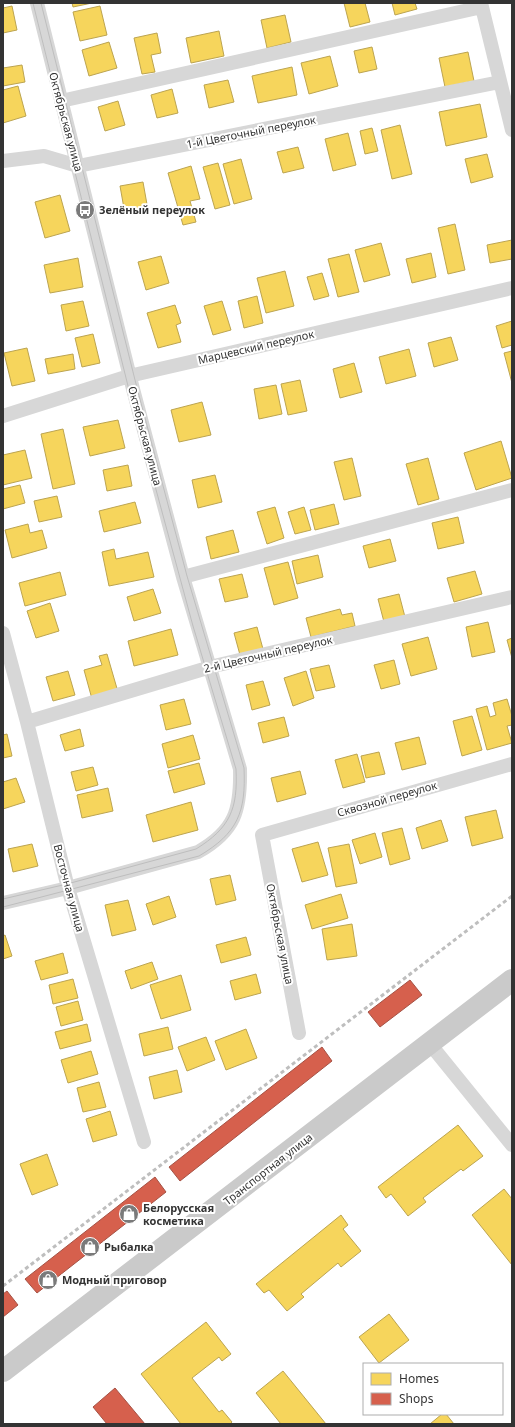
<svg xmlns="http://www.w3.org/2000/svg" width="515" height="1427" font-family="'Noto Sans',sans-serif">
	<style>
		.homes { fill: #f6d55c; stroke: #bca450 }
		.shops { fill: #d6604d; stroke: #a55245 }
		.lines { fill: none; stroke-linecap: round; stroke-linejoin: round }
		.street { stroke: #d7d7d7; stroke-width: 14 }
		.primary { stroke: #cacaca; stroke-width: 22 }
		.tram { stroke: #bebebe; stroke-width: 1 }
		.rail { stroke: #bebebe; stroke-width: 3; stroke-dasharray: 4 3; stroke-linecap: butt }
		.labels { text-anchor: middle; stroke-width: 4; stroke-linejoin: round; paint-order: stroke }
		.street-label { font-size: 11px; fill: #333; stroke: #fff }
		.poi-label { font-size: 11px; font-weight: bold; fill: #333; stroke: #fff; text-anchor: start }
	</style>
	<rect width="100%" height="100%" fill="#fff"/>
	<path class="homes" d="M72 3H92L73 7Z
		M344 3H365L370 22 350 27Z
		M392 3H415L417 9 395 15Z
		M12 6 17 30 3 33V8Z
		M100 6 107 35 80 41 73 12Z
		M285 15 291 42 267 48 261 20Z
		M219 31 224 56 191 63 186 38Z
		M157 33 161 53 151 55 155 72 142 74 134 38Z
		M109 42 117 68 89 76 82 50Z
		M372 47 377 69 359 73 354 51Z
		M468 52 474 81 445 87 439 58Z
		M330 56 338 86 309 94 301 63Z
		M22 65 25 82 3 86V68Z
		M292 67 297 95 258 103 252 76Z
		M228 80 234 102 209 108 204 85Z
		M18 86 26 116 3 123V90Z
		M172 89 178 113 157 118 151 95Z
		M118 101 125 125 105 131 98 107Z
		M480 104 487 137 446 146 439 112Z
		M400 125 412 174 392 179 381 130Z
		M372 128 378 151 365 154 360 131Z
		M348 133 356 165 333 171 325 139Z
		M298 147 304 168 283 173 277 152Z
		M487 154 493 177 471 183 465 159Z
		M241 159 252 199 234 204 223 164Z
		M218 163 230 205 215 209 203 167Z
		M191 166 200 199 190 201 196 222 183 225 168 173Z
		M143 182 148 210 125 214 120 186Z
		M60 195 70 231 45 238 35 202Z
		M455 224 465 270 448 274 438 228Z
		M512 240V259L490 263 487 245Z
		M381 243 390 275 364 282 355 250Z
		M431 253 436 277 412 283 406 259Z
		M349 254 359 292 338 297 328 259Z
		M161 256 169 283 146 290 138 262Z
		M78 258 83 287 50 293 44 265Z
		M285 271 294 306 266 313 257 278Z
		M322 273 329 296 314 300 307 277Z
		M257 296 263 323 244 328 238 301Z
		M83 301 89 326 66 331 61 305Z
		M222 301 231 330 213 335 204 306Z
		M175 305 181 323 176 325 181 342 158 348 147 313Z
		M512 321V345L502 348 496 326Z
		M93 334 100 363 82 367 75 338Z
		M451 337 458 360 434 367 428 343Z
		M27 348 35 381 12 386 4 353Z
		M409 349 416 376 386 384 379 357Z
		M512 351V383L504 353Z
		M73 354 75 369 48 374 45 359Z
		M354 363 362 392 340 398 333 369Z
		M300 380 307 411 288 415 281 384Z
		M276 385 282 414 259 419 254 389Z
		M202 402 211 435 179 442 171 410Z
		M118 420 125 448 90 456 83 427Z
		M63 429 75 484 53 489 41 434Z
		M501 441 512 478 476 490 464 453Z
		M25 450 32 478 3 485V455Z
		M352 458 361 496 344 500 334 462Z
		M428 458 439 499 418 505 406 464Z
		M128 465 132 486 107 491 103 470Z
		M215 475 222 502 198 508 192 480Z
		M20 485 25 503 3 509V489Z
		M57 496 62 517 39 522 34 501Z
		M135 502 141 523 104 532 99 511Z
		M334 504 339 524 315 530 310 510Z
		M275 507 284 538 267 544 257 512Z
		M304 507 311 530 295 534 288 512Z
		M458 517 464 543 438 549 432 523Z
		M28 524 30 533 42 530 47 548 12 558 5 530Z
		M233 530 239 552 211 559 206 537Z
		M390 539 396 561 369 568 363 546Z
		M114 549 116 559 148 552 154 577 109 586 102 552Z
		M318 555 323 577 297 584 292 561Z
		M288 562 298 598 274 605 264 568Z
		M475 571 482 594 454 602 447 578Z
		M60 572 66 595 25 606 19 583Z
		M242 574 248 597 225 602 219 579Z
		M153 589 161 613 134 621 127 597Z
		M399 594 405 617 384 622 378 599Z
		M50 603 59 631 36 638 27 611Z
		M340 609 342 615 352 613 355 626 311 637 306 618Z
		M488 622 495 652 472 657 466 627Z
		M257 627 263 649 240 655 234 633Z
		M171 629 178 655 134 666 128 641Z
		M428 637 437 669 411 676 402 644Z
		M512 638V658L507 640Z
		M107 654 118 692 92 699 84 670 102 665 99 656Z
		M394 660 400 684 381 689 374 665Z
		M329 665 335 687 316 691 310 669Z
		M68 671 75 695 53 701 46 677Z
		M306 671 314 698 293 706 284 678Z
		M263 681 270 705 252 710 246 685Z
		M184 699 191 724 166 730 160 705Z
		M507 699 512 716V725L507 726 512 743 487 750 476 709 487 706 490 717 496 715 493 703Z
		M472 716 482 750 462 756 453 721Z
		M284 717 289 736 263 743 258 723Z
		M80 729 84 746 65 751 60 735Z
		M7 734 12 756 3 758V735Z
		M193 735 200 759 168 768 162 744Z
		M419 737 426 764 402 770 395 743Z
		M379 752 385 774 366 778 361 756Z
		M357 754 365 782 343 788 335 760Z
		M199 763 205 784 174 793 168 771Z
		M93 767 98 785 76 791 71 772Z
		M300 771 306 794 277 802 271 778Z
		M16 778 25 802 3 809V782Z
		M108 788 113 811 82 818 77 795Z
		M191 802 198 830 153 842 146 815Z
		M496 810 503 838 472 846 465 817Z
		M441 820 448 841 422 849 416 828Z
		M402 828 410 859 390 865 382 833Z
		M375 833 382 857 360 864 352 840Z
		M318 842 328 875 302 882 292 849Z
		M32 844 38 866 13 872 8 849Z
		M349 844 357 883 336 887 328 848Z
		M230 875 236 900 216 905 210 879Z
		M341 894 348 918 312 929 305 905Z
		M169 896 176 917 153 925 146 904Z
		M128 900 136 930 112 936 105 905Z
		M352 924 357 956 327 960 322 929Z
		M5 935 12 956 3 959V936Z
		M246 937 251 955 221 963 216 945Z
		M63 953 68 973 41 980 35 961Z
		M152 962 158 979 131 989 125 971Z
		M256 974 261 993 235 1000 230 981Z
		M181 975 191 1010 161 1019 150 985Z
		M73 979 78 998 53 1004 49 985Z
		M78 1001 83 1020 61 1026 56 1007Z
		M87 1024 91 1041 60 1049 55 1032Z
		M168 1027 173 1049 144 1056 139 1034Z
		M246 1029 257 1058 226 1070 215 1041Z
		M206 1037 215 1060 187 1071 178 1047Z
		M91 1051 98 1074 68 1083 61 1060Z
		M177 1070 182 1092 154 1099 149 1077Z
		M99 1082 106 1107 83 1112 77 1088Z
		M110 1111 117 1135 93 1142 86 1119Z
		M458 1125 483 1156 463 1171 461 1169 423 1198 426 1202 408 1216 391 1194 386 1198 378 1187Z
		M47 1154 58 1185 32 1195 20 1164Z
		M504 1189 512 1199V1265L472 1215Z
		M341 1215 348 1225 343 1229 361 1251 341 1267 338 1263 301 1294 304 1297 287 1311 269 1290 264 1293 256 1284Z
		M389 1314 409 1340 379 1363 359 1337Z
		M206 1322 231 1354 222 1361 219 1357 192 1378 219 1412 222 1410 232 1422 230 1424H181L141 1374Z
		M283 1371 326 1424H281L256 1393Z
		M442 1414H446L454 1424H430Z"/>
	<path class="shops" d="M410 980 422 995 380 1027 368 1012Z
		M322 1047 332 1061 180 1181 169 1167Z
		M155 1177 166 1192 37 1293 25 1279Z
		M7 1291 18 1305 3 1317V1294Z
		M115 1388 145 1424H107L93 1407Z"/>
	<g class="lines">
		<path class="street" d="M481 3 512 130
			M61 101 482 7
			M3 161 44 156 78 166 500 82
			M3 416 129 376 512 288
			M183 577 512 490
			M3 633 27 722 68 888 144 1142
			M27 722 214 666 512 597
			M3 903 68 888 198 852C235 831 241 810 240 769L183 577 133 389 37 3
			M299 1033 262 835 512 764
			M430 1044 512 1145"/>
		<path class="primary" d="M3 1371 512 980"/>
		<path class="tram" d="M3 899 67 884 196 849C230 828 238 809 236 769L193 626 129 390 33 3
			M3 907 199 856C238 833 246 812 244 768L187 576 137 388 41 3"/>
		<path class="rail" d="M3 1286 512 896"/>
	</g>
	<defs>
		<g id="bus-disc" transform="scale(1)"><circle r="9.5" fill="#7a7a7a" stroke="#fff"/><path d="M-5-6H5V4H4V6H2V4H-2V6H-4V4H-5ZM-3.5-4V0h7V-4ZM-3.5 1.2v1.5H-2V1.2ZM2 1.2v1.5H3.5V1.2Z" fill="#fff"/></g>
		<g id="shop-disc" transform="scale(1)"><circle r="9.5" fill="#7a7a7a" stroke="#fff"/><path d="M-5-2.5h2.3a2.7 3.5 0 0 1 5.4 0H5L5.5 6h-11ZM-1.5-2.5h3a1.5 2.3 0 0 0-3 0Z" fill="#fff"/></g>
	</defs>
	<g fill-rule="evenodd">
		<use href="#bus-disc" x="85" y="210"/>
		<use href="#shop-disc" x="129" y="1214"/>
		<use href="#shop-disc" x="90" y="1247"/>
		<use href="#shop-disc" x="48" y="1280"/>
	</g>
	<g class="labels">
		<g class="street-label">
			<text transform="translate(66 122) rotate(75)" y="4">Октябрьская улица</text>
			<text transform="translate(251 132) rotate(-11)" y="4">1-й Цветочный переулок</text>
			<text transform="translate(256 347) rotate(-13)" y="4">Марцевский переулок</text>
			<text transform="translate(145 436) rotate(75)" y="4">Октябрьская улица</text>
			<text transform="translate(268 654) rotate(-13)" y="4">2-й Цветочный переулок</text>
			<text transform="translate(387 799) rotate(-16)" y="4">Сквозной переулок</text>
			<text transform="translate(69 888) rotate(75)" y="4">Восточная улица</text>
			<text transform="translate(280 934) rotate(79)" y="4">Октябрьская улица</text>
			<text transform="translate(268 1169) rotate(-38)" y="4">Транспортная улица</text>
		</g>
		<g class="poi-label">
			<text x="99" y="214">Зелёный переулок</text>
			<text x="143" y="1212">Белорусская<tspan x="143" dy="13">косметика</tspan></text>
			<text x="104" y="1251">Рыбалка</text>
			<text x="62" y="1284">Модный приговор</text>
		</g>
	</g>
	<rect width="515" height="1427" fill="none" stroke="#333333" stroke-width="8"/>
	<rect x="363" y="1363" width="140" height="52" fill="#ffffff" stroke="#adadad"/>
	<rect x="371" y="1373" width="20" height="12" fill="#f6d55c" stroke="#adadad"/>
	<text x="399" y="1383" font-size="12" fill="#333333">Homes</text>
	<rect x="371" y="1393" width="20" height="12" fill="#d6604d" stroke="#adadad"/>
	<text x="399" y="1403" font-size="12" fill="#333333">Shops</text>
</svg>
